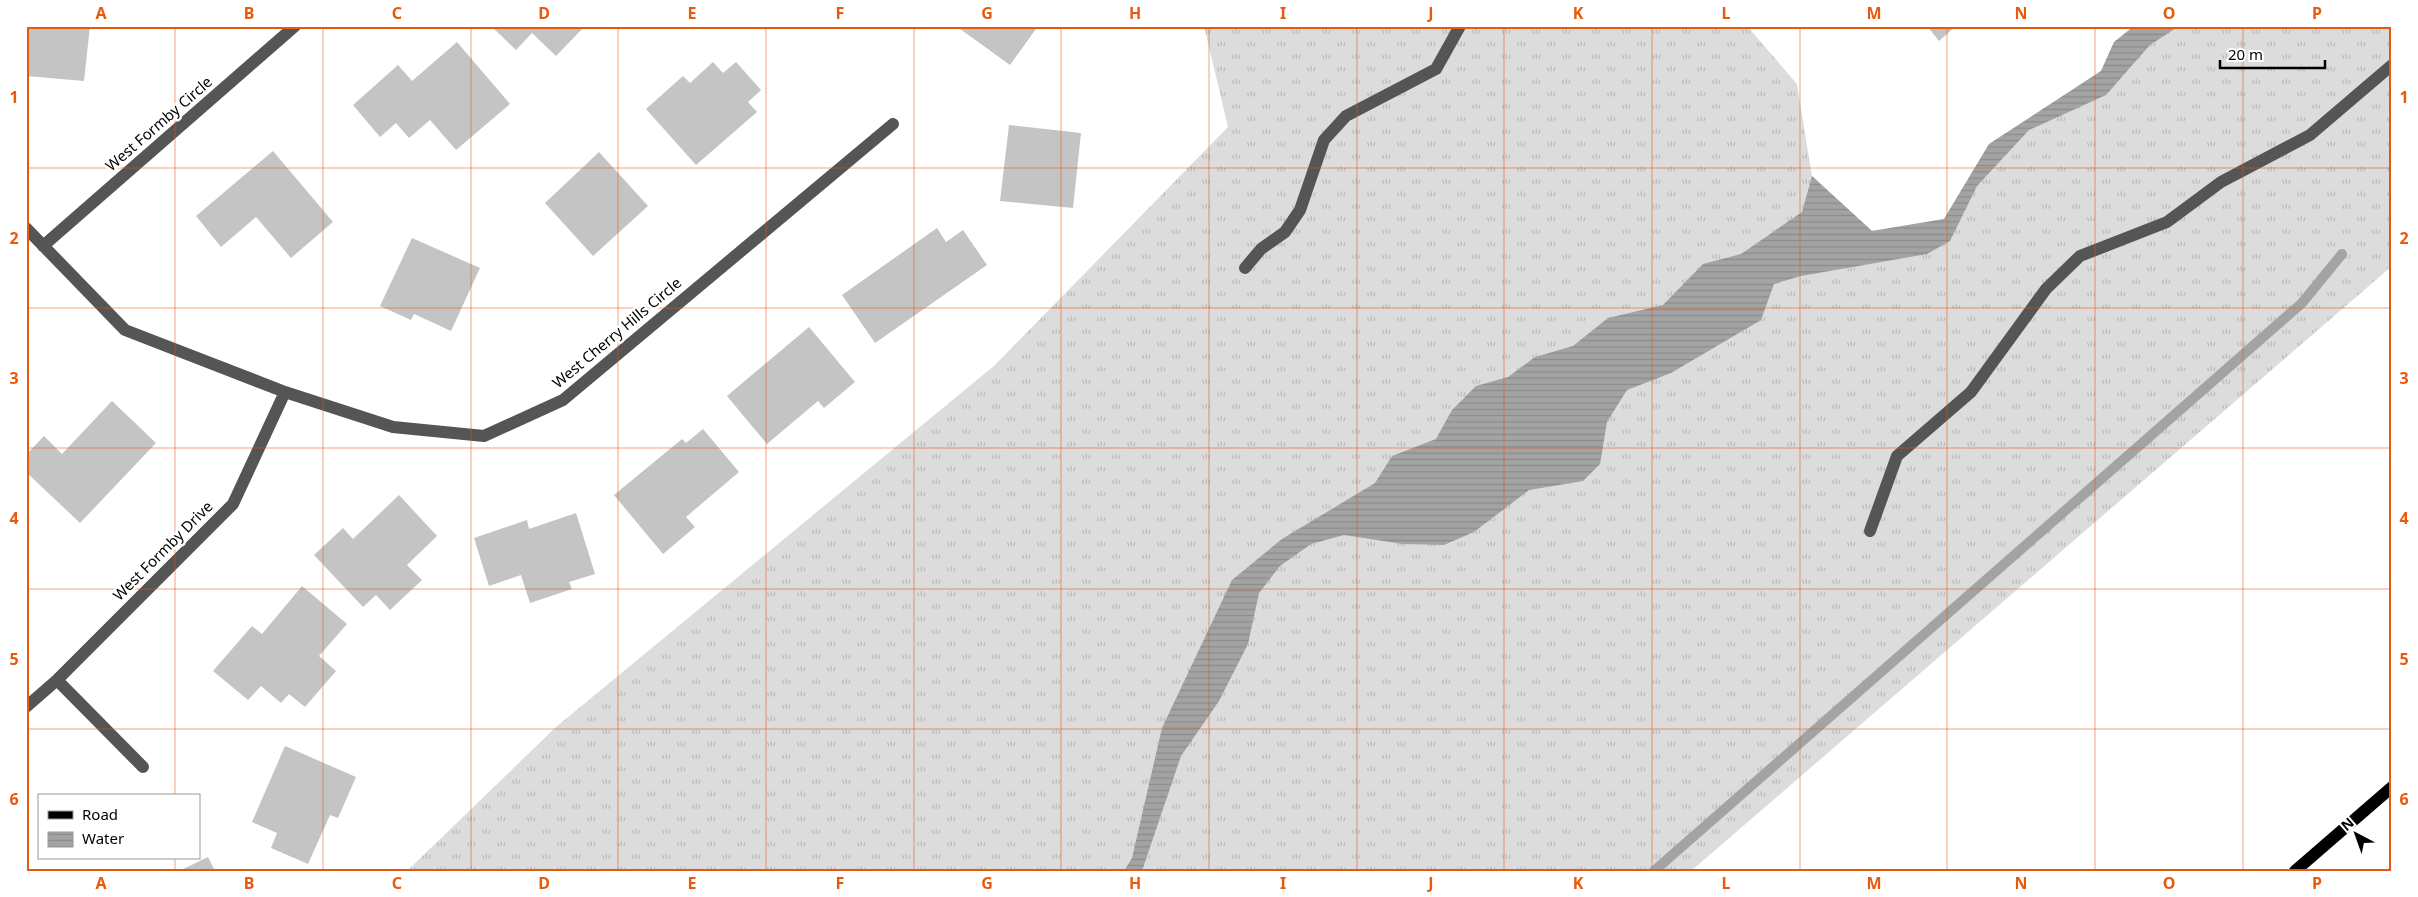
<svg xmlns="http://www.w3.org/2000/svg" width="2418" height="897" font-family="'Noto Sans',sans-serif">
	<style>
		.grass { fill: url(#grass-tufts) }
		.water { fill: url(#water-rules) }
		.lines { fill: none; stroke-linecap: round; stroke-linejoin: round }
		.stream { stroke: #a3a3a3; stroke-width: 10 }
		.building { fill: #c4c4c4 }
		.minor { stroke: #555; stroke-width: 12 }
		.major { stroke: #000; stroke-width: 12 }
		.grid { fill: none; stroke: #e8590c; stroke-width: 1; stroke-opacity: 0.55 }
		.labels { text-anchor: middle; stroke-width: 5; stroke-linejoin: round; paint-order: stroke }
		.street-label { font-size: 15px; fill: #000; stroke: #fff }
		.neatline { fill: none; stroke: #e8590c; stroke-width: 2 }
		.grid-label { font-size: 16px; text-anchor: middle; font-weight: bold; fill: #e8590c }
	</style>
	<defs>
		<pattern id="grass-tufts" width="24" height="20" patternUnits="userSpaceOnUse" patternTransform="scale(1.25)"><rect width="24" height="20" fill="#dcdcdc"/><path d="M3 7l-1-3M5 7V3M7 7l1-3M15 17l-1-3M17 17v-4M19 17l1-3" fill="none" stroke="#bbb"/></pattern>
		<pattern id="water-rules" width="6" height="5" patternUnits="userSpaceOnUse" patternTransform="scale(1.25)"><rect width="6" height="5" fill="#a3a3a3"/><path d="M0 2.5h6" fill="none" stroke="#8b8b8b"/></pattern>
	</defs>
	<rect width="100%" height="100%" fill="#fff"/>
	<path class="grass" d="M1204 26H1747L1797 84 1812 176 1872 231 1944 219 1989 144 2101 71 2114 42 2134 26H2392V266L1691 871H407L556 727 995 365 1228 127Z"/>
	<path class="water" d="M2134 26H2179L2150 45 2106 95 2029 130 1977 186 1950 241 1927 254 1801 276 1774 284 1761 320 1671 373 1627 390 1607 422 1600 464 1583 481 1529 490 1474 532 1444 545 1403 544 1344 535 1311 544 1280 566 1259 593 1248 644 1219 701 1181 756 1142 871H1124L1132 858 1162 728 1232 580 1282 539 1375 483 1392 456 1436 439 1452 410 1476 386 1508 377 1535 357 1573 346 1608 318 1663 305 1703 264 1741 254 1802 212 1812 176 1872 231 1944 219 1989 144 2101 71 2114 42Z"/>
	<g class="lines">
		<path class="stream" d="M1654 871 2302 303 2342 254"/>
	</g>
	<path class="building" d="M26 26H90L84 81 26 76Z
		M491 26H585L556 56 532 33 516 50Z
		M956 26H1038L1010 65Z
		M1927 26H1956L1939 41Z
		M457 42 510 104 456 150 430 120 409 138 396 123 380 137 353 105 398 65 412 81Z
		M713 62 723 73 736 62 761 90 748 102 757 112 696 165 646 109 683 76 690 83Z
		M1009 125 1081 133 1073 208 1000 201Z
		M273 151 333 222 291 258 256 217 221 247 196 216Z
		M599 152 648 206 593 256 545 203Z
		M937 228 946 242 963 230 987 265 875 343 842 295Z
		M412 238 480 268 451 331 414 314 411 320 380 306Z
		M809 327 855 382 824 408 818 401 767 444 727 396Z
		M112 401 156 443 80 523 26 472V455L44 436 62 454Z
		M703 429 739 472 686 517 695 527 663 554 614 495 682 439 686 443Z
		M399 495 437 536 407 565 422 580 390 610 376 595 363 607 314 555 343 528 353 539Z
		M576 513 595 574 569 582 572 589 530 603 521 575 489 586 474 538 527 520 529 529Z
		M302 586 347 624 319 656 336 671 305 707 289 694 281 703 261 686 248 700 213 671 252 626 262 634Z
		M285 746 356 777 338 818 330 815 308 864 271 848 277 833 252 822Z
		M208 857 215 871H179Z"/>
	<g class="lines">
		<path class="minor" d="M26 228 125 330 285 392 393 427 484 436 563 400 893 124
			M43 246 295 26
			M1245 268 1261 249 1285 232 1300 210 1324 140 1346 116 1436 69 1460 26
			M1870 531 1897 456 1971 392 2046 289 2080 256 2167 222 2221 182 2310 135 2392 65
			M57 680 143 767
			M26 707 57 680 233 504 285 392"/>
		<path class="major" d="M2295 871 2392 787"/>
	</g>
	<path class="grid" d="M175 26V796M323 26V871M471 26V871M618 26V871M766 26V871M914 26V871M1061 26V871M1209 26V871M1357 26V871M1504 26V871M1652 26V871M1800 26V871M1947 26V871M2095 26V871M2243 26V871M26 168H2392M26 308H2392M26 448H2392M26 589H2392M26 729H2392M175 858V871"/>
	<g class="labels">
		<g class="street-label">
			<text transform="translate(159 124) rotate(-41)" y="5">West Formby Circle</text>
			<text transform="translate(617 333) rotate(-40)" y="5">West Cherry Hills Circle</text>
			<text transform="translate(163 551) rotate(-45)" y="5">West Formby Drive</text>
		</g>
	</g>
	<rect width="2418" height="897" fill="none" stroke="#ffffff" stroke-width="55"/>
	<rect x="38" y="794" width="162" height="65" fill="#ffffff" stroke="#999999"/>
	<rect x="48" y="811" width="25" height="8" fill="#000000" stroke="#999999"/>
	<text x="82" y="820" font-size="15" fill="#000000">Road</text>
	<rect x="48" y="832" width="25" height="15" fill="url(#water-rules)" stroke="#999999"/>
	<text x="82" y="844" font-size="15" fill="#000000">Water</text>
	<g transform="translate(2356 834) rotate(319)" stroke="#ffffff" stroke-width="4" paint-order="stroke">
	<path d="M0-4L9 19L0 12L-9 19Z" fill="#000000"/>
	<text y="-8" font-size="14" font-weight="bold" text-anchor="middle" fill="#000000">N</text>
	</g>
	<path d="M2220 60v8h105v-8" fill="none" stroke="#000000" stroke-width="2.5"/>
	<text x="2228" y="60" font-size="15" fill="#000000" stroke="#ffffff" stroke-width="4" paint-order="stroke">20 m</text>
	<rect x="28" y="28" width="2362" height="842" class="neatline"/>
	<g class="grid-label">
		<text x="101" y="19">A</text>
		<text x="249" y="19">B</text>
		<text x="397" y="19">C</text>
		<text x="544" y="19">D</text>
		<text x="692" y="19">E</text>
		<text x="840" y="19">F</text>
		<text x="987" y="19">G</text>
		<text x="1135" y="19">H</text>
		<text x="1283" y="19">I</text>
		<text x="1431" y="19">J</text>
		<text x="1578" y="19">K</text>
		<text x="1726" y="19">L</text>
		<text x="1874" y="19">M</text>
		<text x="2021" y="19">N</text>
		<text x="2169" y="19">O</text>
		<text x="2317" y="19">P</text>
		<text x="14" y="103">1</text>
		<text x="2404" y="103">1</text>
		<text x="14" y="244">2</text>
		<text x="2404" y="244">2</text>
		<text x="14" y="384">3</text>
		<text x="2404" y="384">3</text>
		<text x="14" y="524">4</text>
		<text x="2404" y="524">4</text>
		<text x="14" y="665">5</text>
		<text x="2404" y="665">5</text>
		<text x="14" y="805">6</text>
		<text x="2404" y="805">6</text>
		<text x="101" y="889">A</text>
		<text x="249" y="889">B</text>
		<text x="397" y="889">C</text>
		<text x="544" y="889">D</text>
		<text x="692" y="889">E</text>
		<text x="840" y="889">F</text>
		<text x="987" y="889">G</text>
		<text x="1135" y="889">H</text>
		<text x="1283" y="889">I</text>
		<text x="1431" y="889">J</text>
		<text x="1578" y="889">K</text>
		<text x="1726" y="889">L</text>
		<text x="1874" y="889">M</text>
		<text x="2021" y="889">N</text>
		<text x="2169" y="889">O</text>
		<text x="2317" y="889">P</text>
	</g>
</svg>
